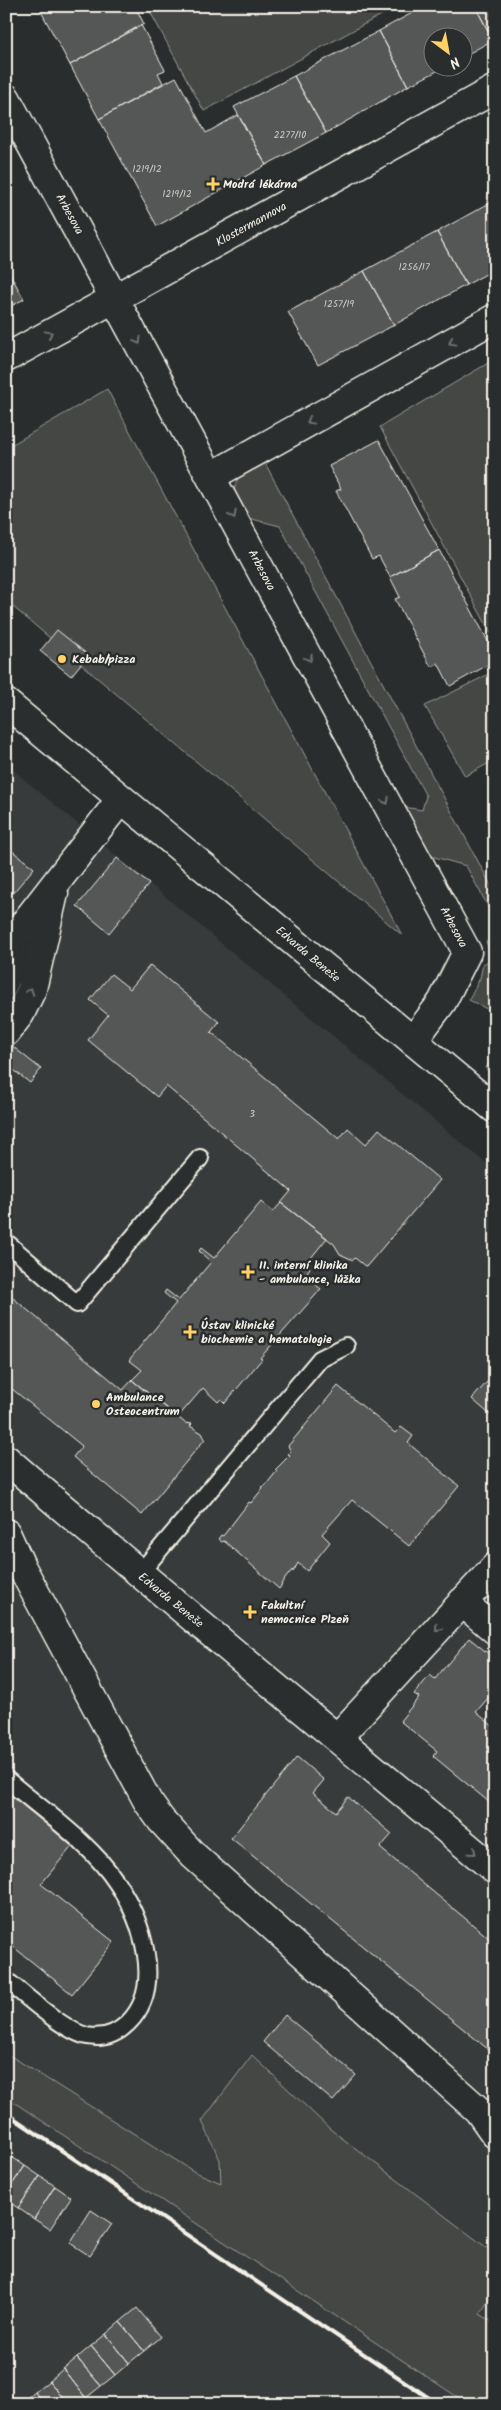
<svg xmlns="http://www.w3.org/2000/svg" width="501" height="2410" font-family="Kalam,sans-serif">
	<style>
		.built { fill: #373a3a }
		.green { fill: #444645; stroke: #9c9c96 }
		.building { fill: #555756; stroke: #f4f1e8 }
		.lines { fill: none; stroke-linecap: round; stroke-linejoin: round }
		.lane-casing { stroke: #f4f1e8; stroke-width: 20 }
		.street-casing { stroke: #f4f1e8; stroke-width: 31 }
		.secondary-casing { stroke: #f4f1e8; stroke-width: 31 }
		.lane { stroke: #2a2d2e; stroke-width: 16 }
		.street { stroke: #2a2d2e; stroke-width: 28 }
		.secondary { stroke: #2a2d2e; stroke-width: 28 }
		.rail { stroke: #f4f1e8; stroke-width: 4 }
		.oneway { stroke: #71726f }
		.poi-dot { fill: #ffd166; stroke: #2a2d2e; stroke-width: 2 }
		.labels { text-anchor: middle; stroke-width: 5; stroke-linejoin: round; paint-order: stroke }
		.number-label { font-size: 10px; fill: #cccac4 }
		.poi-label { font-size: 12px; font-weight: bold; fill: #f4f1e8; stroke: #2a2d2e; text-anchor: start }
		.street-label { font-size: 12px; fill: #f4f1e8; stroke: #2a2d2e }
	</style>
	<rect width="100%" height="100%" fill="#2a2d2e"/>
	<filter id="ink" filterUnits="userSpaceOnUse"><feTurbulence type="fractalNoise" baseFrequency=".02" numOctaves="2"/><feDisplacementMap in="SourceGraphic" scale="10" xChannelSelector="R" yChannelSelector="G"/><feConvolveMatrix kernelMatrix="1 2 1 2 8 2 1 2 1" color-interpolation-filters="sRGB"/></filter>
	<g filter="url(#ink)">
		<path class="built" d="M6 764 495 1171V2404H14L6 2392Z"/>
		<path class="green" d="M147 6H398L204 111Z
			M495 359V641L380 427Z
			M107 389 402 935 6 601V448Z
			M265 463 495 893V919L466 866 424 854 403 807 422 810 426 796 280 526 248 518 232 497 238 477Z
			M495 671V760L465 776 425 706Z
			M495 930V1013L469 1000 480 978 483 964 494 958 486 942 492 939Z
			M495 1057V1076L485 1068Z
			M6 2053 193 2171 221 2183 220 2160 202 2121 252 2055 330 2129 495 2254V2290L480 2314 495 2324V2404H468L6 2097Z"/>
		<path class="building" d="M38 6H135L144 24 70 65Z
			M425 6H475L493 40 464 56V38H434V68H443L408 86 379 31Z
			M475 6H495V40H493Z
			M141 25 165 70 158 73 163 83 99 119 70 65Z
			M379 31 408 86 326 133 294 76Z
			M294 76 326 133 266 165 234 107Z
			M176 77 206 133 238 115 266 165 157 226 99 119Z
			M495 200V269L466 285 437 232Z
			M437 232 466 285 394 325 364 271Z
			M6 267 24 299 6 309Z
			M364 271 394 325 318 365 288 312Z
			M379 440 439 550 390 577 379 556 372 559 336 491 341 489 329 466Z
			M439 550 495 654V661L450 686 438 663 431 667 395 599 400 597 390 577Z
			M57 630 88 655 71 676 40 651Z
			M6 846 34 868 6 901Z
			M117 858 149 884 109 933 77 906Z
			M150 965 219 1022 211 1032 339 1139 348 1128 366 1144 379 1129 440 1180 366 1267 355 1258 353 1260 340 1254 334 1244 281 1203 291 1191 166 1086 157 1097 88 1040 108 1015 90 1000 111 974 130 989Z
			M12 1046 41 1069 30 1083 6 1064V1053Z
			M261 1202 273 1212 281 1203 327 1238 306 1264 310 1268 307 1272 319 1281 316 1285 321 1289 260 1358 262 1359 225 1403 221 1399 218 1402 203 1388 178 1417 132 1380 142 1370 129 1360 176 1303 164 1293 166 1290 179 1300 211 1262 199 1251 201 1248 214 1258Z
			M6 1292 123 1390 132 1380 185 1423 192 1424 190 1426 202 1433 205 1439 142 1515 73 1457 82 1446 6 1384Z
			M495 1373V1419L472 1399Z
			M338 1386 395 1433 401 1427 413 1436 408 1443 459 1486 409 1546 352 1500 322 1534 330 1542 307 1571 298 1563 293 1572 292 1570 281 1584 282 1585 279 1589 224 1541 222 1542 218 1539 221 1535 223 1536 249 1502 251 1503 263 1488 261 1487 265 1486 277 1471 275 1470 290 1455 288 1454 291 1451 288 1446Z
			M469 1638 495 1659V1690L476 1712 495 1728V1807L433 1756 437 1751 400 1721 419 1697 414 1694 430 1675 435 1679Z
			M297 1757 324 1780 313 1793 336 1812 348 1797 392 1834 380 1848 495 1943V2055L231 1838Z
			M6 1791 73 1845 41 1884 114 1942 72 1994 6 1941Z
			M285 2015 356 2075 333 2101 263 2042Z
			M9 2155 25 2166 6 2193V2160Z
			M25 2166 40 2176 18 2208 6 2200V2193Z
			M40 2176 55 2186 34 2219 18 2208Z
			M55 2186 71 2197 50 2229 34 2219Z
			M91 2210 112 2224 90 2256 70 2243Z
			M137 2308 161 2337 144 2351 120 2322Z
			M120 2322 144 2351 129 2363 106 2334Z
			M106 2334 129 2363 115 2375 91 2346Z
			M91 2346 115 2375 101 2386 77 2358Z
			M77 2358 101 2386 86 2398 63 2369Z
			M63 2369 86 2398 79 2404H68L49 2381Z
			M49 2381 68 2404H44L35 2392Z
			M35 2392 44 2404H21Z"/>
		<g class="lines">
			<g class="lane-casing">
				<path id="lane" d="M6 992 34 934
					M6 1242 77 1304 200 1158
					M139 1574 320 1359 346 1346
					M6 1779C42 1810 91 1843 117 1883 142 1920 165 1987 128 2023 117 2034 103 2039 87 2036 64 2031 25 1995 6 1980"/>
			</g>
			<g class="street-casing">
				<path id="street" d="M6 98 467 952 442 1002 413 1041
					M6 358 495 89
					M212 476 495 318
					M6 947 121 799
					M6 1032 20 1014 32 989 54 893
					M6 1459C167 1599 332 1733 495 1870
					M6 1533 22 1568 148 1802 161 1820 193 1855 478 2110 495 2134
					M462 1602 495 1630
					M338 1737 495 1567"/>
			</g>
			<g class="secondary-casing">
				<path id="secondary" d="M6 703 495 1109"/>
			</g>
			<use href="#lane" class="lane"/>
			<use href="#street" class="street"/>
			<use href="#secondary" class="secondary"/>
			<path class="rail" d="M6 2113 438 2404"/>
		</g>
		<defs><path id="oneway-chevron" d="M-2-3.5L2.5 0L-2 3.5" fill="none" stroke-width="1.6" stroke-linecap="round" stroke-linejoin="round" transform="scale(1.25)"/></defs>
		<g class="oneway">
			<use href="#oneway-chevron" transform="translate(49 334) rotate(-29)"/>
			<use href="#oneway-chevron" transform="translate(138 341) rotate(61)"/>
			<use href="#oneway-chevron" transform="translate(452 342) rotate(151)"/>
			<use href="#oneway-chevron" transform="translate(310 421) rotate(151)"/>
			<use href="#oneway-chevron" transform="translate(233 515) rotate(62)"/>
			<use href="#oneway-chevron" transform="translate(309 658) rotate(62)"/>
			<use href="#oneway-chevron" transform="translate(386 801) rotate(62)"/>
			<use href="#oneway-chevron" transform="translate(30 991) rotate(-70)"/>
			<use href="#oneway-chevron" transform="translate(438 1628) rotate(132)"/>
			<use href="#oneway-chevron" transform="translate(473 1852) rotate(40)"/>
		</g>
	</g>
	<g class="poi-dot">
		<path d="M210.5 176.5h5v5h5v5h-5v5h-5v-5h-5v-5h5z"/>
		<circle cx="62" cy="659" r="5"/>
		<path d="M245.5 1264.5h5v5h5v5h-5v5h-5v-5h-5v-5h5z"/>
		<path d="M187.5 1324.5h5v5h5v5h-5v5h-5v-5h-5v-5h5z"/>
		<circle cx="96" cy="1404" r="5"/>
		<path d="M247.5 1604.5h5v5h5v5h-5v5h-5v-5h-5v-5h5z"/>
	</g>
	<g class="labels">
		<g class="number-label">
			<text x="290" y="138">2277/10</text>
			<text x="147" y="172">1219/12</text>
			<text x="177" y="197">1219/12</text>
			<text x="414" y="270">1256/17</text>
			<text x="339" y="307">1257/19</text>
			<text x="252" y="1117">3</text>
		</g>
		<g class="poi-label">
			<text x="223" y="188">Modrá lékárna</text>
			<text x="72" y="663">Kebab/pizza</text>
			<text x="259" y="1269">II. interní klinika<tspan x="259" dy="14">- ambulance, lůžka</tspan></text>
			<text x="201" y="1329">Ústav klinické<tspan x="201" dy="14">biochemie a hematologie</tspan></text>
			<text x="106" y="1401">Ambulance<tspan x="106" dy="14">Osteocentrum</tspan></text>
			<text x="261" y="1609">Fakultní<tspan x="261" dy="14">nemocnice Plzeň</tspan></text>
		</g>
		<g class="street-label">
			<text transform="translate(70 214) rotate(61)" y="4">Arbesova</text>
			<text transform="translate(251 224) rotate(-29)" y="4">Klostermannova</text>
			<text transform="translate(262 570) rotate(62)" y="4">Arbesova</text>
			<text transform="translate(454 927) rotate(62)" y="4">Arbesova</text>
			<text transform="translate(308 954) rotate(40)" y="4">Edvarda Beneše</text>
			<text transform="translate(171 1600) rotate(39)" y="4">Edvarda Beneše</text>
		</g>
	</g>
	<rect width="501" height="2410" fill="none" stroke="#2a2d2e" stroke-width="25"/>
	<rect x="12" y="12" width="476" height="2385" fill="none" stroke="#f4f1e8" stroke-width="2" filter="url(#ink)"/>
	<g transform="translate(448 52) rotate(148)"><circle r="24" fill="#2a2d2e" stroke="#7b7b78"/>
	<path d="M0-4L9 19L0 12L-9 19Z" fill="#ffd166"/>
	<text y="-8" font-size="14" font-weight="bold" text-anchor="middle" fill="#f4f1e8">N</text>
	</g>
</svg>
